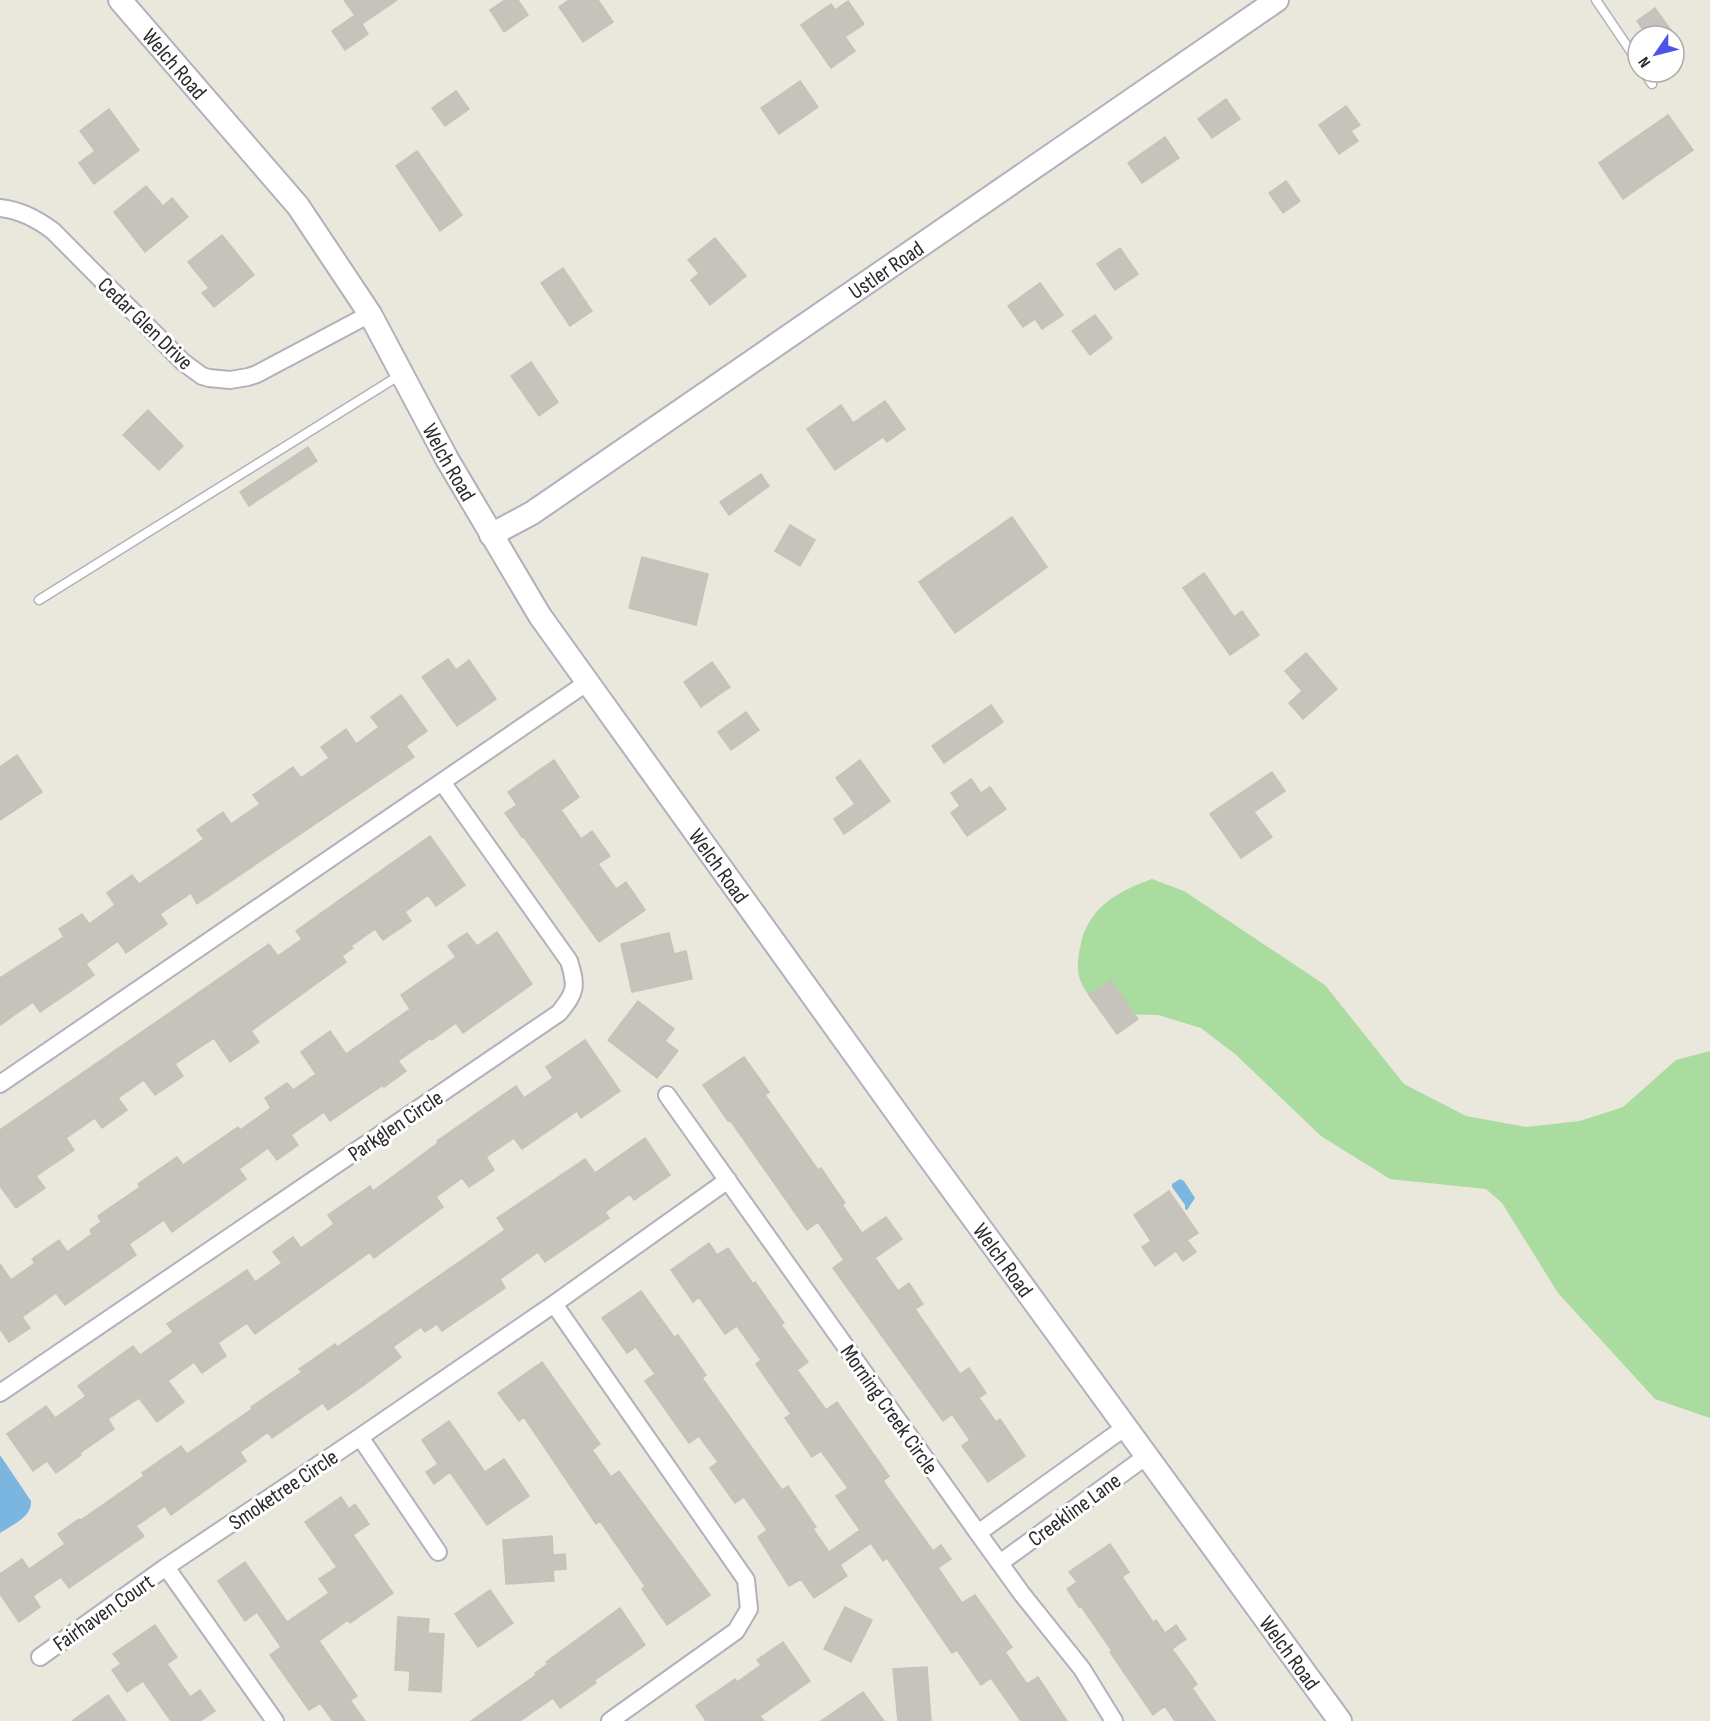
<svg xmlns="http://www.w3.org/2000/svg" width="1710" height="1721" font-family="'Sofia Sans Condensed',sans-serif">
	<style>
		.green { fill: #aadb9f }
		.water { fill: #7bb6e1 }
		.building { fill: #c6c3bc; stroke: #c5c2b7; stroke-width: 1.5 }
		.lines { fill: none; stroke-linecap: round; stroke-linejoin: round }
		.lane-casing { stroke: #b0b1bc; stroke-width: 11 }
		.street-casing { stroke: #b0b1bc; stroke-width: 20 }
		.secondary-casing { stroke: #b0b1bc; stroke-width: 26 }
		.lane { stroke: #fff; stroke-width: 8 }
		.street { stroke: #fff; stroke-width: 16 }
		.secondary { stroke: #fff; stroke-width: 22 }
		.labels { text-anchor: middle; stroke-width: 6; stroke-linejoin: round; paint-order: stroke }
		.street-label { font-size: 22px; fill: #2a2a2a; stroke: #fff }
	</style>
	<rect width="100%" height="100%" fill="#eae7dd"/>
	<path class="green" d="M1152 879 1184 891 1325 985 1404 1084 1466 1116 1526 1127 1580 1121 1623 1107 1676 1060 1710 1051V1418L1655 1399 1558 1293 1502 1203 1486 1189 1390 1179 1321 1136 1235 1054 1201 1028 1158 1015 1110 1014C1102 1006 1089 998 1084 988 1076 974 1077 963 1080 948 1087 908 1116 892 1152 879Z"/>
	<path class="water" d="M1180 1179 1184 1181 1195 1198 1187 1210 1185 1209V1205L1172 1187V1184Z
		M0 1455 31 1501C32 1517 12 1525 0 1533Z"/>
	<path class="building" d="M344 0H397L362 24 368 34 345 50 332 31 355 15Z
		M505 0H518L528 15 504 32 490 10Z
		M569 0H598L613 22 583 42 559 7Z
		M848 1 864 24 845 37 855 51 831 68 801 25 831 4 835 10Z
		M1655 8 1675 36H1647L1637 21Z
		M800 81 818 107 779 134 761 108Z
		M456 91 469 109 445 126 432 108Z
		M1226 99 1240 119 1212 138 1198 119Z
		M1346 106 1360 125 1351 131 1358 141 1339 154 1319 125Z
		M109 109 139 150 94 184 79 163 95 151 80 131Z
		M1668 115 1693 150 1623 199 1599 163Z
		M1165 137 1179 158 1142 183 1128 163Z
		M417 151 462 215 440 231 396 166Z
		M1286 181 1300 201 1283 213 1269 193Z
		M146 186 163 206 172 198 188 217 145 252 114 212Z
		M222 235 254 275 214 307 202 293 209 288 188 262Z
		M715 238 746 276 710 305 691 280 699 273 688 260Z
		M1120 248 1138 274 1115 290 1097 264Z
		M563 268 592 311 570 326 541 283Z
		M1040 283 1063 315 1042 329 1035 319 1023 327 1008 306Z
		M1095 315 1112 338 1090 355 1072 331Z
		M531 362 558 402 539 416 511 376Z
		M885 401 905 429 887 442 883 437 835 470 807 429 841 405 853 423Z
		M148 410 183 446 159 470 123 435Z
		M308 447 317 461 249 506 240 492Z
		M761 474 769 486 729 515 720 502Z
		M1012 517 1047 567 955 633 919 582Z
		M790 525 815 540 800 566 775 551Z
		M642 557 708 574 696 625 629 608Z
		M1204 573 1234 617 1242 611 1259 635 1230 655 1183 588Z
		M1306 653 1337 689 1303 719 1289 703 1302 691 1285 671Z
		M448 659 456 670 469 660 496 699 457 726 422 677Z
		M712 662 730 687 701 707 684 682Z
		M401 695 427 731 406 746 414 757 197 904 191 893 160 914 167 924 126 953 118 941 86 964 94 975 40 1012 33 1002 0 1025V978L64 937 59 929 82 914 89 924 115 905 107 893 132 875 139 884 204 839 197 830 223 812 231 824 260 804 253 795 293 767 301 778 329 758 321 747 346 729 356 744 379 727 371 717Z
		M991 705 1003 722 944 763 932 746Z
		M746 712 759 730 731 750 718 732Z
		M17 755 42 792 0 820V767Z
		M554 760 579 797 561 810 581 839 592 831 610 856 598 864 616 889 626 882 645 910 599 942 523 836 522 837 505 813 517 805 508 792Z
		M860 760 890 801 844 834 834 819 855 804 836 778Z
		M1272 772 1285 791 1254 812 1272 837 1241 858 1210 814Z
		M971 779 981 793 990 787 1006 809 967 836 951 813 960 806 951 793Z
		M430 836 465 885 436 906 428 895 405 912 411 921 383 940 375 929 351 946 353 948 342 956 346 962 251 1031 259 1042 230 1062 214 1038 175 1064 183 1076 155 1095 144 1080 118 1098 127 1110 102 1128 95 1118 66 1138 74 1150 36 1176 45 1188 16 1208 0 1186V1130L269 944 278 956 302 939 296 931Z
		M497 932 532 984 463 1033 456 1023 432 1040 431 1038 398 1061 406 1071 384 1087 383 1085 330 1121 324 1112 291 1135 298 1145 277 1160 268 1148 239 1169 246 1179 172 1232 164 1220 129 1244 136 1255 65 1305 56 1293 22 1317 30 1328 9 1342 0 1329V1264L11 1280 35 1263 32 1259 59 1240 67 1252 92 1234 90 1230 101 1222 98 1216 140 1187 138 1184 177 1157 183 1165 238 1127 240 1130 271 1108 265 1098 287 1083 293 1090 316 1074 301 1052 330 1031 346 1054 410 1009 401 995 456 957 448 946 467 933 477 946Z
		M669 933 674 954 686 951 692 979 632 992 621 944Z
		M1111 981 1138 1019 1117 1034 1089 995Z
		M638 1001 674 1029 665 1041 678 1051 657 1078 608 1040Z
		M585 1040 620 1091 581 1118 577 1111 522 1149 514 1138 486 1157 494 1170 469 1187 462 1178 436 1197 443 1207 374 1258 370 1252 255 1334 247 1323 218 1343 226 1356 202 1373 194 1362 168 1381 184 1402 157 1422 139 1398 108 1419 114 1429 80 1453 81 1455 56 1473 47 1461 33 1471 7 1434 46 1406 55 1418 86 1396 78 1386 133 1346 140 1355 173 1332 167 1324 247 1270 255 1282 282 1263 273 1252 293 1237 301 1248 334 1224 328 1215 370 1186 373 1191 438 1143 437 1141 516 1086 524 1098 553 1078 546 1067Z
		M744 1057 769 1092 765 1095 818 1170 821 1168 845 1203 842 1205 862 1233 886 1217 902 1239 875 1258 898 1291 909 1283 923 1304 915 1309 960 1374 969 1368 986 1393 979 1398 996 1422 1000 1419 1025 1456 988 1482 962 1446 970 1440 952 1414 943 1421 833 1268 844 1260 818 1222 807 1230 730 1120 728 1121 703 1085Z
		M645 1138 670 1175 634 1200 630 1194 605 1212 609 1218 545 1262 538 1252 500 1279 505 1288 442 1331 437 1324 425 1332 421 1327 393 1347 401 1357 364 1385 328 1410 323 1403 272 1438 268 1432 240 1452 246 1461 171 1515 165 1506 136 1526 144 1536 69 1588 61 1577 33 1596 40 1607 19 1622 0 1594V1574L22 1559 29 1569 65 1544 58 1534 79 1519 81 1520 144 1476 142 1473 181 1446 187 1454 252 1409 251 1407 302 1372 299 1369 335 1344 337 1347 505 1230 497 1218 585 1159 595 1173Z
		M1169 1191 1198 1233 1187 1240 1196 1252 1183 1261 1176 1251 1155 1266 1142 1247 1151 1241 1134 1215Z
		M709 1243 717 1255 728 1248 753 1284 755 1282 784 1323 781 1325 808 1362 797 1370 816 1396 826 1410 837 1402 889 1476 883 1481 933 1551 941 1545 951 1559 938 1568 962 1603 975 1595 1012 1647 1005 1652 1027 1684 1038 1677 1067 1721H1021L991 1678 981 1685 957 1650 952 1653 887 1558 883 1561 871 1543 840 1565 847 1576 814 1598 801 1579 789 1586 758 1537 767 1530 744 1497 735 1503 710 1468 718 1462 699 1436 689 1443 645 1381 655 1374 636 1347 627 1353 602 1318 641 1291 674 1337 678 1335 706 1375 702 1378 782 1490 788 1486 816 1527 813 1529 829 1552 860 1530 836 1496 848 1488 821 1451 812 1457 785 1418 791 1414 756 1364 761 1360 737 1326 725 1334 699 1297 693 1302 671 1270Z
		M542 1362 600 1444 592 1450 611 1477 619 1471 710 1595 667 1625 642 1589 645 1586 600 1521 596 1524 524 1417 519 1421 498 1393Z
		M449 1421 485 1472 504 1459 529 1496 487 1525 450 1472 434 1484 426 1472 438 1464 422 1440Z
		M341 1497 349 1509 355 1504 369 1524 353 1535 393 1593 350 1623 348 1620 319 1641 357 1696 350 1700 365 1721H333L320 1703 309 1710 270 1655 281 1647 257 1612 245 1621 218 1581 245 1562 287 1622 329 1593 319 1579 337 1567 305 1522Z
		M552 1536 553 1555 565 1554 566 1569 553 1570 554 1581 506 1584 503 1540Z
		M1110 1544 1129 1572 1122 1577 1153 1622 1156 1620 1165 1633 1176 1625 1186 1639 1172 1649 1197 1684 1192 1688 1215 1721H1175L1165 1706 1153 1715 1110 1652 1112 1651 1081 1606 1079 1607 1067 1589 1077 1582 1069 1572Z
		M490 1590 513 1623 478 1647 455 1614Z
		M845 1607 872 1620 851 1662 824 1649Z
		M620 1608 645 1645 595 1680 596 1683 560 1708 553 1698 520 1721H471L536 1675 535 1673 548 1664 546 1662Z
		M398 1617 429 1619 428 1633 444 1634 441 1692 409 1690 410 1671 395 1670Z
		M155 1625 177 1657 167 1664 190 1697 200 1690 215 1711 200 1721H171L143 1681 127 1692 112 1670 121 1664 113 1654Z
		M783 1642 810 1681 760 1716 764 1721H706L696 1706 735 1679 737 1682 761 1665 757 1660Z
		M927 1667 931 1721H898L893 1669Z
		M863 1692 884 1721H821Z
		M108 1695 126 1721H72Z"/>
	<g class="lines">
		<g class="lane-casing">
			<path id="lane" d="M1596 0 1638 62
				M1644 72 1652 84
				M39 600 400 375"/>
		</g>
		<g class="street-casing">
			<path id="street" d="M0 208C20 210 37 219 53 231L183 362 202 376 209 378 230 380 248 377 257 374 370 314
				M0 1084 588 682
				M667 1095 978 1533 1022 1594 1082 1669 1114 1721
				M554 1304 746 1580 749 1609 736 1631 610 1721
				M0 1393 559 1013C576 992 577 987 569 961L442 782
				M360 1437 438 1552
				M978 1533 1127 1426
				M1000 1563 1148 1455
				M166 1567 275 1721
				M40 1657 166 1567 360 1437 554 1304 728 1180"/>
		</g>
		<g class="secondary-casing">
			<g id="secondary">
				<path id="s1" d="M120 0 298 206 370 314 447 459 540 616 917 1141 1340 1721"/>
				<path id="s2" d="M491 535 532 513 1277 0"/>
			</g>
		</g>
		<use href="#lane" class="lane"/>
		<use href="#street" class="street"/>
		<use href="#secondary" class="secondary"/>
	</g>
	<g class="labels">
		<g class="street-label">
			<text dy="8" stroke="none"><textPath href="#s1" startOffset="84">Welch Road</textPath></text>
			<text dy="8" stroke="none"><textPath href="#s2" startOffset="476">Ustler Road</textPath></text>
			<text transform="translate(146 323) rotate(44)" y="8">Cedar Glen Drive</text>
			<text dy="8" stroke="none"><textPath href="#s1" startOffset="570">Welch Road</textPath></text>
			<text dy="8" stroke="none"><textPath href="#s1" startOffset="1056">Welch Road</textPath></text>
			<text transform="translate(395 1125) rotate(-34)" y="8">Parkglen Circle</text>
			<text dy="8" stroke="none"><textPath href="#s1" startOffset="1542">Welch Road</textPath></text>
			<text transform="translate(890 1409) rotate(55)" y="8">Morning Creek Circle</text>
			<text transform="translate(283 1489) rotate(-34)" y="8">Smoketree Circle</text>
			<text transform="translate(1074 1509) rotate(-36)" y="8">Creekline Lane</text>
			<text transform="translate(103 1612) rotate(-35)" y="8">Fairhaven Court</text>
			<text dy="8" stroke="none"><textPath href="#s1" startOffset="2028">Welch Road</textPath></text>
		</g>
	</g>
	<g transform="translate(1656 54) rotate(235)"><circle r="28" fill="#ffffff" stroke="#aaaaaa" stroke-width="1.5"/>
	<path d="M0-4.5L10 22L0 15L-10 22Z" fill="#4e52e7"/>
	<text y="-9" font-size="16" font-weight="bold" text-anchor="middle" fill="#2a2a2a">N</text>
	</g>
</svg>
